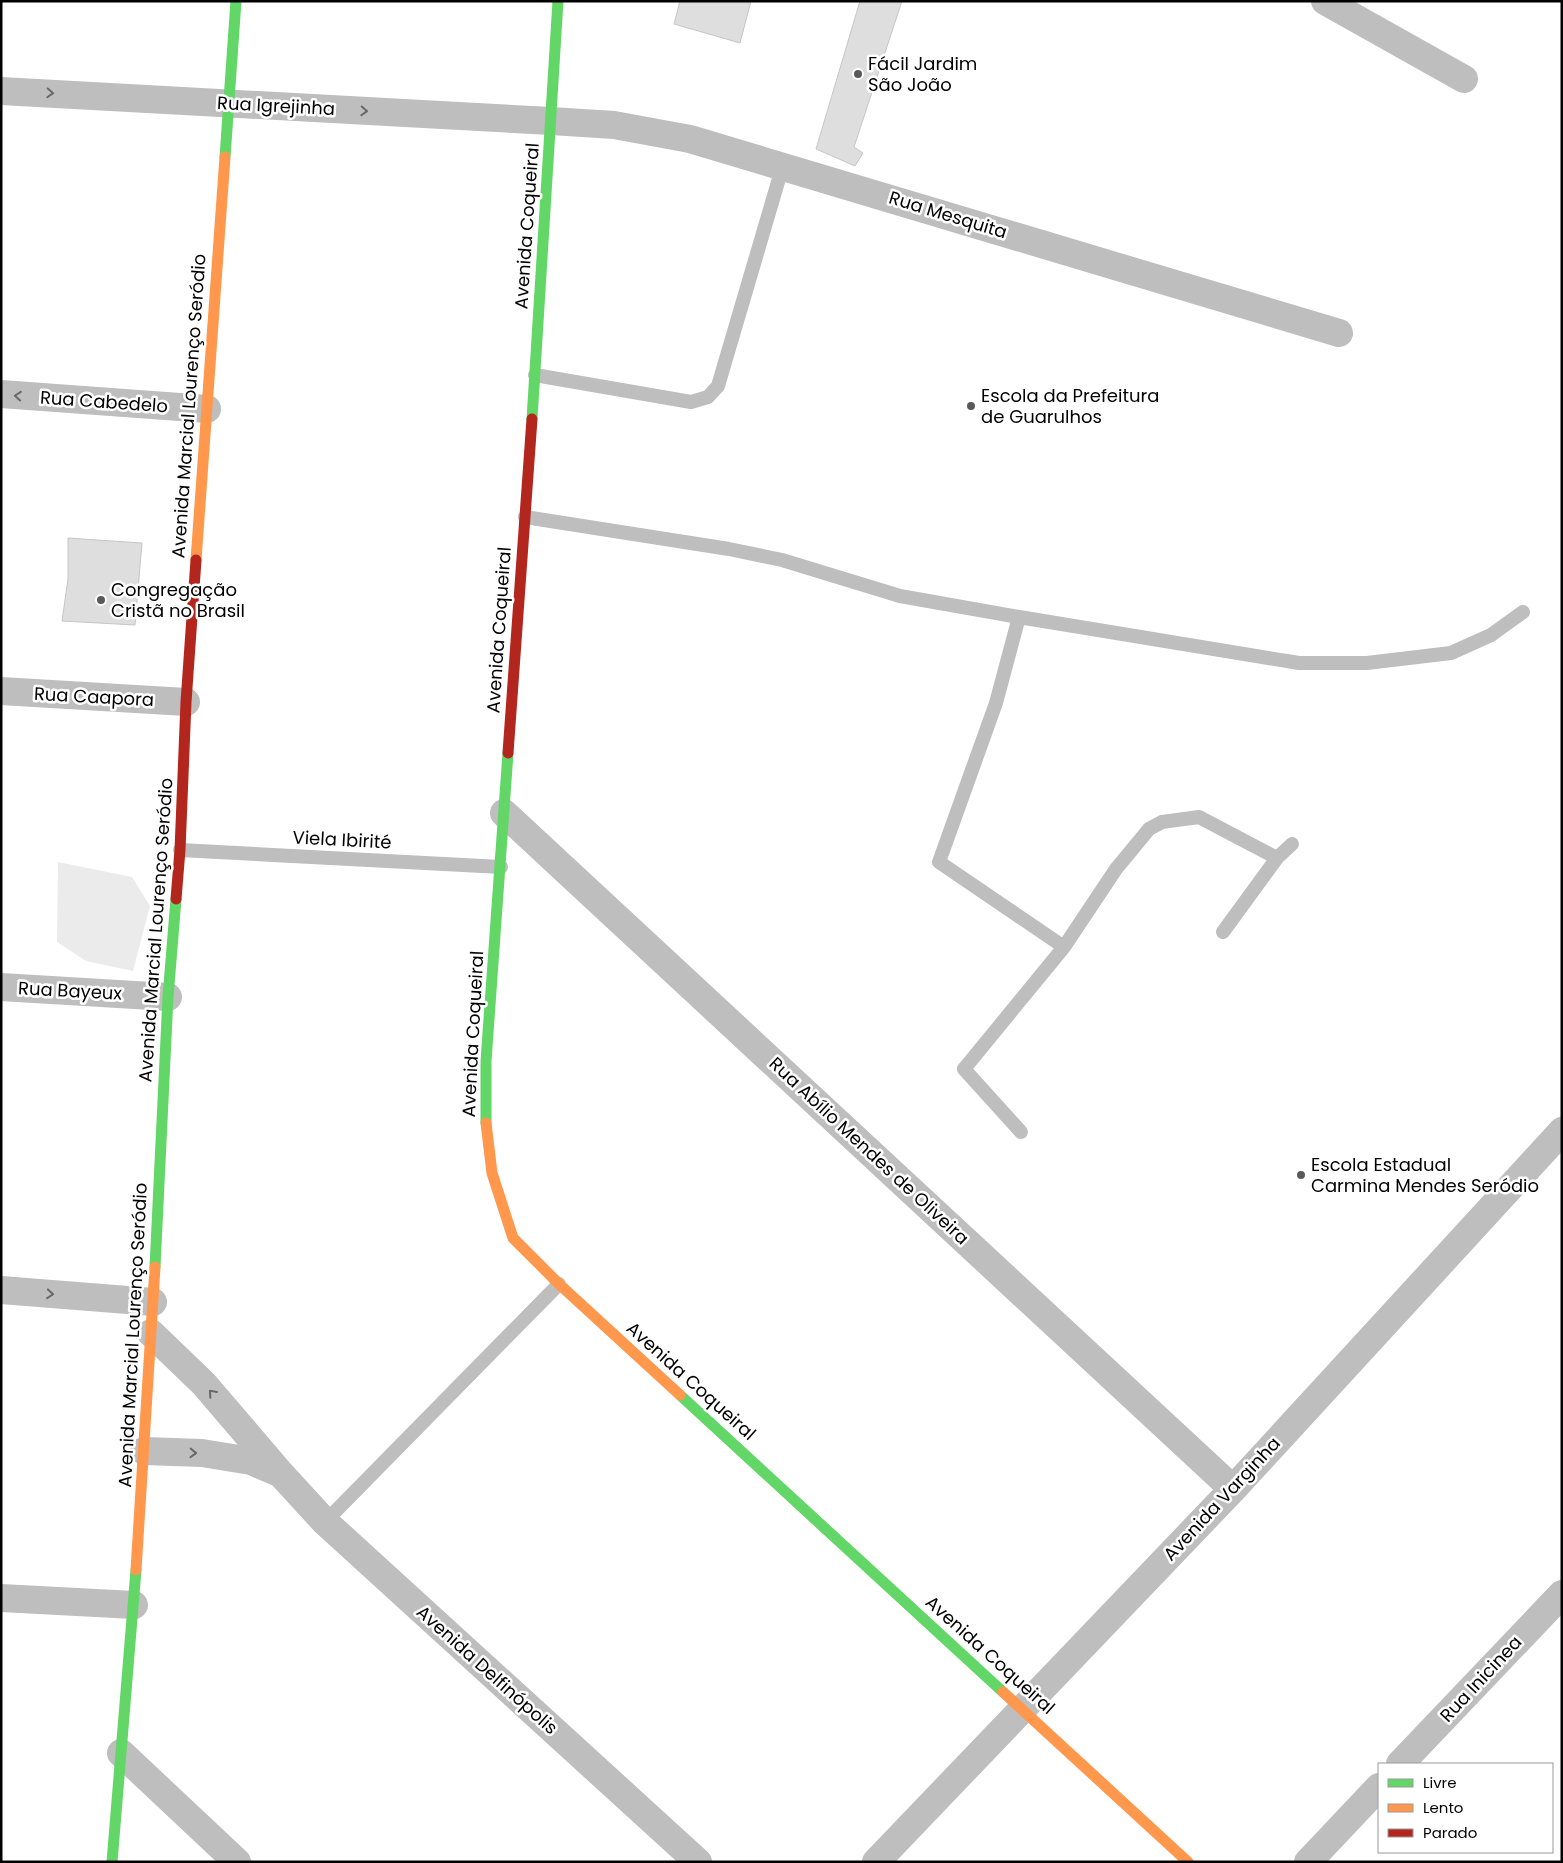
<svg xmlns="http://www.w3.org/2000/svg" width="1563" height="1863" font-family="Poppins,sans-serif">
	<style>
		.green { fill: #ebebeb }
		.building { fill: #dedede; stroke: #c6c6c6 }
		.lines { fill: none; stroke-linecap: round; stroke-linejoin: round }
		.lane { stroke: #bebebe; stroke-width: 14 }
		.street { stroke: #bebebe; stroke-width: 28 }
		.fast { stroke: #63d668; stroke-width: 11 }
		.slow { stroke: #ff974d; stroke-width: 11 }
		.jam { stroke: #b3261e; stroke-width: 11 }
		.oneway { stroke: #686868 }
		.poi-dot { fill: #595959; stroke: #fff; stroke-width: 2 }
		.labels { text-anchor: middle; stroke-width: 5; stroke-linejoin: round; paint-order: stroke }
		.poi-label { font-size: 18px; fill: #000; stroke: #fff; text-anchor: start }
		.street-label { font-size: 18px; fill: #000; stroke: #fff }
	</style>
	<rect width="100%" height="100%" fill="#fff"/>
	<path class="green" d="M58 862 132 877 150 906 133 971 86 961 57 942Z"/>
	<path class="building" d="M680 1H751L740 43 674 24Z
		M860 1H902L854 147 863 153 855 166 816 149Z
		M68 538 142 543 135 625 62 621 68 579Z"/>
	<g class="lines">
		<path class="lane" d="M535 375 691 402 708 397 718 386 783 165
			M525 517 729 549 782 560 900 596 1019 617 1299 663H1367L1451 653 1491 635 1523 612
			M1019 617 996 703 939 862 1064 947
			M180 850 501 867
			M1223 932 1277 858 1292 844
			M1021 1132 964 1069 1064 947 1116 869 1149 829 1162 822 1199 817 1277 858
			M325 1522 559 1284"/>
		<path class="street" d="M1325 1 1464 79
			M1 91 551 121 614 125 690 139 1339 333
			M1 394 207 409
			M1 691 186 702
			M504 813 1233 1489
			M1 987 168 997
			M1 1290 153 1302
			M144 1451 202 1453 251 1461 281 1474 204 1384 151 1333
			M281 1474 325 1522 698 1862
			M1 1598 134 1605
			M121 1753 237 1862
			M1400 1764 1562 1594
			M876 1862 1233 1489 1562 1131
			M1308 1862 1379 1787"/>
		<path class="fast" d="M225 157 236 1
			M532 419 558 1
			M486 1123V1061L508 753
			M155 1267 168 997 176 899
			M680 1395 1003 1692
			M112 1862 136 1570"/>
		<path class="slow" d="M196 560 225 157
			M486 1123 492 1173 513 1238 559 1284 680 1395
			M136 1570 155 1267
			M1003 1692 1188 1862"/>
		<path class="jam" d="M508 753 532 419
			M176 899 180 850 186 702 196 560"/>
	</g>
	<defs><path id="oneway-chevron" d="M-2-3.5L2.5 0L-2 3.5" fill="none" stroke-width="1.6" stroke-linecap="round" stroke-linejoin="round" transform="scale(1.25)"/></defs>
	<g class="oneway">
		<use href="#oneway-chevron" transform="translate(50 93) rotate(3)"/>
		<use href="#oneway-chevron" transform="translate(364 111) rotate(3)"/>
		<use href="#oneway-chevron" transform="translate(18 396) rotate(-176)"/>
		<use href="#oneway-chevron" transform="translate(50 1294) rotate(5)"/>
		<use href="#oneway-chevron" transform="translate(212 1393) rotate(-131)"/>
		<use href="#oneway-chevron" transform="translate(193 1453) rotate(2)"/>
	</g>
	<g class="poi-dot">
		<circle cx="858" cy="74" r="5"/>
		<circle cx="971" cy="406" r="5"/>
		<circle cx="101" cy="600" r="5"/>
		<circle cx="1301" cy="1175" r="5"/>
	</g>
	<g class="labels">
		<g class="poi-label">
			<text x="868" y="70">Fácil Jardim<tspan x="868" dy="21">São João</tspan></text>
			<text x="981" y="402">Escola da Prefeitura<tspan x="981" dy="21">de Guarulhos</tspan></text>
			<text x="111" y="596">Congregação<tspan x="111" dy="21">Cristã no Brasil</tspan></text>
			<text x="1311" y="1171">Escola Estadual<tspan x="1311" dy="21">Carmina Mendes Seródio</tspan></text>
		</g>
		<g class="street-label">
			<text transform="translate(276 106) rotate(3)" y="6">Rua Igrejinha</text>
			<text transform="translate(948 215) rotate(17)" y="6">Rua Mesquita</text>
			<text transform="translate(527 226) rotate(-86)" y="6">Avenida Coqueiral</text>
			<text transform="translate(104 402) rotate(4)" y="6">Rua Cabedelo</text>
			<text transform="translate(189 406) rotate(-86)" y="6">Avenida Marcial Lourenço Seródio</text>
			<text transform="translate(499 630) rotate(-86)" y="6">Avenida Coqueiral</text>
			<text transform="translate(94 697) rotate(3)" y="6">Rua Caapora</text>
			<text transform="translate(342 840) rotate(3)" y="6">Viela Ibirité</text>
			<text transform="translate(156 930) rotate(-86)" y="6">Avenida Marcial Lourenço Seródio</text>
			<text transform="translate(70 991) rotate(3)" y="6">Rua Bayeux</text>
			<text transform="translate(473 1034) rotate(-87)" y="6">Avenida Coqueiral</text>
			<text transform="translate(869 1151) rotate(43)" y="6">Rua Abílio Mendes de Oliveira</text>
			<text transform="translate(133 1335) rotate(-87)" y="6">Avenida Marcial Lourenço Seródio</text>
			<text transform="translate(691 1381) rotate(42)" y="6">Avenida Coqueiral</text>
			<text transform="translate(1222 1499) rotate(-47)" y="6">Avenida Varginha</text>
			<text transform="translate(990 1655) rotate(42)" y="6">Avenida Coqueiral</text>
			<text transform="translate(487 1670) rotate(42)" y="6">Avenida Delfinópolis</text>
			<text transform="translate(1481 1679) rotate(-47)" y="6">Rua Inicinea</text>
		</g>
	</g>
	<rect width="1563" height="1863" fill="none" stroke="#000000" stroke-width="5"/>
	<rect x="1378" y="1763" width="175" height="90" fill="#ffffff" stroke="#999999"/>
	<rect x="1388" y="1779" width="25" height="8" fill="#63d668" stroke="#999999"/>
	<text x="1423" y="1788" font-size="15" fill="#000000">Livre</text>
	<rect x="1388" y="1804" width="25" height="8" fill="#ff974d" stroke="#999999"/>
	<text x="1423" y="1813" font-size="15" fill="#000000">Lento</text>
	<rect x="1388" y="1829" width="25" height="8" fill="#b3261e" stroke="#999999"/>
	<text x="1423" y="1838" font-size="15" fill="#000000">Parado</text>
</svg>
